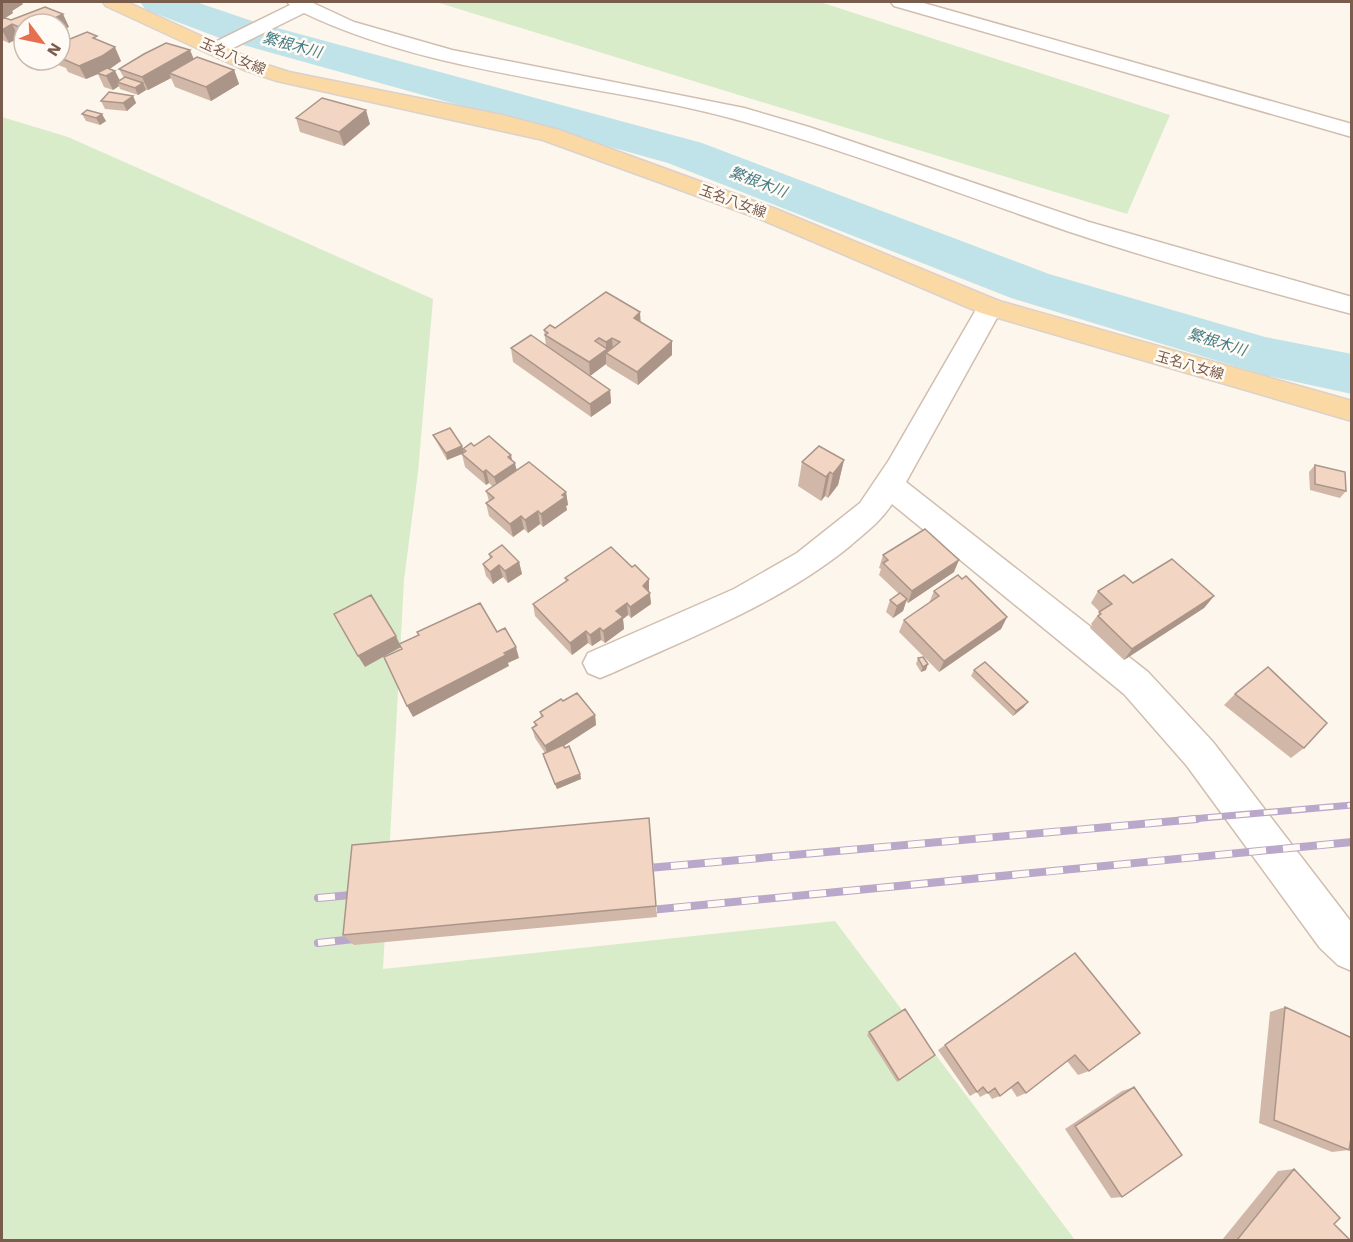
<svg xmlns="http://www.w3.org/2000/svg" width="1353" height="1242" font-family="'Work Sans','Noto Sans JP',sans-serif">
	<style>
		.green { fill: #d8ecc9 }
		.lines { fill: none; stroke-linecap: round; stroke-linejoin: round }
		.river { fill: #bfe3e8; fill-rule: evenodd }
		.street-casing { stroke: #d1beb0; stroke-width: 3 }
		.primary-casing { stroke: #dad1cd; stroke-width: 3 }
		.street { fill: #fff; fill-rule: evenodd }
		.primary { fill: #fbd9a5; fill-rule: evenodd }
		.rail-far1-casing { stroke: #b9a8c9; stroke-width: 7 }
		.rail-casing { stroke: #b9a8c9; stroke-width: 8 }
		.rail-far1 { stroke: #fffaf3; stroke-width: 4.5; stroke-dasharray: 14; stroke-linecap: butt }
		.rail { stroke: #fffaf3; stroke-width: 6; stroke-dasharray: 17; stroke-linecap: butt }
		.wall { fill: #d1b7a8 }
		.shaded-wall { fill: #aa9588 }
		.building { fill: #f3d5c3; stroke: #aa9588; stroke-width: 1.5 }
		.labels { text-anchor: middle; stroke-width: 5; stroke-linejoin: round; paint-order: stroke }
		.far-street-label { font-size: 14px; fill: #7a5c4d; stroke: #fffaf3 }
		.far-water-label { font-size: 15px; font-style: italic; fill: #437c86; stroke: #fffaf3 }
	</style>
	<rect width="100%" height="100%" fill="#fdf6ec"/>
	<path class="green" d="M436 2H820L1170 115 1127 214Z
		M2 117 68 137 433 299 418 472 404 580 383 969 835 921 1075 1240H2Z"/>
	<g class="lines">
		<path class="river" d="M140 2H196L255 22 702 143 1049 274 1265 337 1352 354V394L1264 375 1011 298 668 163 225 40 146 10Z"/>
		<g class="street-casing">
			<path id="street" d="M287 2H311L354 22 452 50 744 108 809 127 1089 222 1352 297V314C1257 289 1160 262 1067 231 957 193 847 150 734 119 593 81 438 77 304 13L223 53H209L206 49 209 45 290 5Z
				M891 2H920L1352 124V137L894 6Z
				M990 298 999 301 1003 307 906 482 1148 672 1213 742 1352 923V971L1338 965 1320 948 1187 766 1124 694 892 504C881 521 866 532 850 546 780 603 694 636 612 673L600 678 588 673 583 663 588 653 734 589 797 553 860 503 889 460 981 301Z"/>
		</g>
		<g class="primary-casing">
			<path id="primary" d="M103 2H127L258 62 289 72 502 115 559 130 776 209 999 301 1352 401V421L981 313 760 219 543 140 277 81 244 70 106 6Z"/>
		</g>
		<use href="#street" class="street"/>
		<use href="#primary" class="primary"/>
		<g class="rail-far1-casing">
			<path id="rail-far1" d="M1180 820 1352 805"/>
		</g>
		<g class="rail-casing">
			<path id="rail" d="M637 869 1197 819
				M318 898 362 894
				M640 911 1352 842
				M318 943 363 938"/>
		</g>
		<use href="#rail-far1" class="rail-far1"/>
		<use href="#rail" class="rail"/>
	</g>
	<path class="wall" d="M2 2H21L23 4 12 11 13 13 5 18 11 20 69 27 24 24V40L19 38 9 43 2 40Z
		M100 41 121 61 110 69 115 71 120 80 124 78 119 69 194 58 234 70 239 84 211 101 175 87 171 78 148 90H146L138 95 120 89 119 86 113 90 104 87 98 74 86 79 68 72 66 68 53 63 51 60H60V43Z
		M133 96 136 103 127 111 105 109 101 101Z
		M82 114 106 121 100 125 86 121Z
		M296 118 370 124 344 146 300 132Z
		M640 312V322L672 341V355L638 385 607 366 606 364 590 376 610 390 611 403 591 417 513 362 511 348 546 346 544 330Z
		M433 435 462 446 464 452 463 449 474 446 512 460 517 470 566 492 568 505 566 506 567 510 543 527 540 524 528 533 524 529 513 537 489 516 486 503 489 501 486 491 493 487 489 483 486 485 465 467 462 454 447 460 436 441Z
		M844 460 838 485 828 498 825 496 821 501 798 486 802 462Z
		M1315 465 1346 491 1340 498 1310 490 1309 472Z
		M489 554 519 562 522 574 508 583 503 577 493 584 486 576 483 564 490 559Z
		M883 555 954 572 908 603 906 601 903 611 893 618 886 612 890 600 899 594 879 575 881 569 879 568Z
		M632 567 649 579V591L651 604 631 618 628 615 623 619 624 629 605 643 601 640 592 646 588 643 572 655 535 616 533 604 566 582 565 578Z
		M1133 583 1214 596 1204 608 1124 660 1090 628 1092 625 1091 624 1100 612 1091 603 1098 591Z
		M934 591 1007 617 1001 629 939 672 899 632 904 620 929 603Z
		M918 658 926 670 921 672 916 664Z
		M974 670 1024 707 1013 716 971 676Z
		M1235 694 1304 748 1291 758 1224 705Z
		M563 701 595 715 596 725 564 746 580 774 581 779 557 789 544 759 543 754 545 753 535 738 532 728 535 726 534 722 541 717 540 712Z
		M649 818 657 917 354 945 343 935Z
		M1075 953 1089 1071 1078 1075 1067 1061 1026 1093 1017 1097 1011 1088 1000 1096 992 1099 988 1093 980 1097 977 1092 970 1096 938 1050Z
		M1285 1007 1349 1150 1332 1152 1259 1123 1270 1012Z
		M869 1032 935 1055 897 1082 867 1035Z
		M1134 1087 1122 1197 1111 1198 1065 1129 1122 1091Z
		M1294 1169 1334 1224 1350 1240H1222L1278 1171Z"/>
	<path class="shaded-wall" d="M2 2H21L23 4 12 11 13 13 2 20Z
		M63 14 69 27 60 32V24H43Z
		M12 24 19 38 9 43 2 30Z
		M115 47 121 61 108 70 97 73 98 74 86 79 79 66Z
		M190 50 196 64 169 73 171 78 148 90 142 77Z
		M234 70 239 84 211 101 206 87Z
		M115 71 121 84 117 82 119 86 113 90 106 76Z
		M143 83 146 90 138 95 135 88Z
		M133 96 136 103 127 111 123 103Z
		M366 110 370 124 344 146 339 132Z
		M102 114 106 121 100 125 96 118Z
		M640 312 641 326 634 318Z
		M612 338 613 351 606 353V364L590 376 589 362 606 349V342Z
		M672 341V355L638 385 637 372Z
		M610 390 611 403 591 417 590 404Z
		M462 446 464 453 447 460 446 453Z
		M511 455 513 464 515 463 518 476 498 490 494 477 508 457Z
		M844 460 838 485 828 498 833 474Z
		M486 470 489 483 486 485 483 472Z
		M830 472 825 496 821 501 826 477Z
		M566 492 568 505 566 506 567 510 543 527 541 514Z
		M538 511 540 524 528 533 525 520Z
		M521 516 524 529 513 537 510 524Z
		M959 560 954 572 908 603 912 591Z
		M519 562 522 574 508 583 505 571Z
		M499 565 503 577 493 584 490 572Z
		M649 579V591L644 597 650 593 651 604 631 618 630 607 643 586Z
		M1214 596 1204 608 1124 660 1132 649Z
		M907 599 903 611 893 618 897 606Z
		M627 603 628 615 623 619 624 629 605 643 603 631 616 611Z
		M1007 617 1001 629 939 672 944 661Z
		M600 628 601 640 592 646 590 635Z
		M586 631 588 643 572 655 570 643Z
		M396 636 401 647 365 667 358 656Z
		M516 647 519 658 508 663 509 666 413 717 407 706Z
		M928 664 926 670 921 672 923 667Z
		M1028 702 1024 707 1013 716 1016 711Z
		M595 715 596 725 548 756 545 746Z
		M580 774 581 779 557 789 555 784Z"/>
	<path class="building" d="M45 7 63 14 43 24H24V29L12 24 2 30V17L11 20Z
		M87 32 97 36 93 38 115 47 102 56 79 66 61 58 64 56 60 54V43Z
		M166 43 190 50 142 77 119 69 144 54Z
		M197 57 234 70 206 87 169 73Z
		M107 68 115 71 106 76 97 73Z
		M125 77 143 83 135 88 117 82Z
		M109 92 133 96 123 103 101 101Z
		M322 98 366 110 339 132 296 118Z
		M87 110 102 114 96 118 82 114Z
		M606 292 640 312 634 318 672 341 637 372 606 353 620 342 612 338 606 342 599 338 595 341 607 349 589 362 545 335 548 333 544 330 550 325 555 328Z
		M531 335 610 390 590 404 511 348Z
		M450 428 462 446 446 453 433 435Z
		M489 436 511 455 508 457 515 463 494 477 486 470 483 472 462 454 466 451 463 449 471 443 474 446Z
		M819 446 844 460 833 474 830 472 826 477 802 462Z
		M529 462 566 492 562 495 565 497 541 514 538 511 525 520 521 516 510 524 486 503 494 498 486 491Z
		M1315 465 1345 472 1346 491 1315 484Z
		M925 529 959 560 912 591 883 563 888 560 883 555Z
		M502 545 519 562 505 571 499 565 490 572 483 564 492 557 489 554Z
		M611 547 632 567 635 565 649 579 643 586 650 593 630 607 627 603 616 611 623 617 603 631 600 628 590 635 586 631 570 643 533 604 568 580 565 578Z
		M1172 559 1214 596 1132 649 1098 616 1101 614 1099 612 1112 604 1098 591 1124 575 1133 583Z
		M958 575 962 579 966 576 1007 617 944 661 904 620 939 596 934 591Z
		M900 593 907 599 897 606 890 600Z
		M371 595 396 636 358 656 334 614Z
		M480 603 497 632 505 628 516 647 504 653 506 655 407 706 384 657 402 649 399 644 419 635 417 632Z
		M923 657 928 664 923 667 918 658Z
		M985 662 1028 702 1016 711 974 670Z
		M1268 667 1327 723 1304 748 1235 694Z
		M577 693 595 715 545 746 532 728 537 725 534 722 543 716 540 712 561 699 563 701Z
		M563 745 565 748 569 746 580 774 555 784 543 754Z
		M649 818 656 906 343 935 352 845Z
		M1075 953 1140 1033 1089 1071 1075 1055 1026 1093 1018 1082 1000 1096 995 1088 988 1093 983 1087 977 1092 945 1045Z
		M1285 1007 1352 1038V1133L1349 1150 1274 1120Z
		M905 1009 935 1055 899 1080 869 1032Z
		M1134 1087 1182 1155 1122 1197 1075 1126Z
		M1294 1169 1340 1218 1334 1224 1350 1240H1237Z"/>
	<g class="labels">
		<g class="far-street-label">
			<text transform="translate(233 56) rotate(24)" y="5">玉名八女線</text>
			<text transform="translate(733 201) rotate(20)" y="5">玉名八女線</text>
			<text transform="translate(1190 365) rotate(16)" y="5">玉名八女線</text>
		</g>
		<g class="far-water-label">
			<text transform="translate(292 45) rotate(15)" y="5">繁根木川</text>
			<text transform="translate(758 182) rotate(21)" y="5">繁根木川</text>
			<text transform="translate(1217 342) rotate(17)" y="5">繁根木川</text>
		</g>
	</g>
	<rect width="1353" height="1242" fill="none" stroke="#7a5c4d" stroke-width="6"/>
	<g transform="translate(42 42) rotate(122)"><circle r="28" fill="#fffaf3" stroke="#cabbb1" stroke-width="1.5"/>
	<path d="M0-4.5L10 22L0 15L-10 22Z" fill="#e76f51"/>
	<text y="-9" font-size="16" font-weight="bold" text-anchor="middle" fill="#7a5c4d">N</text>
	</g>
</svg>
